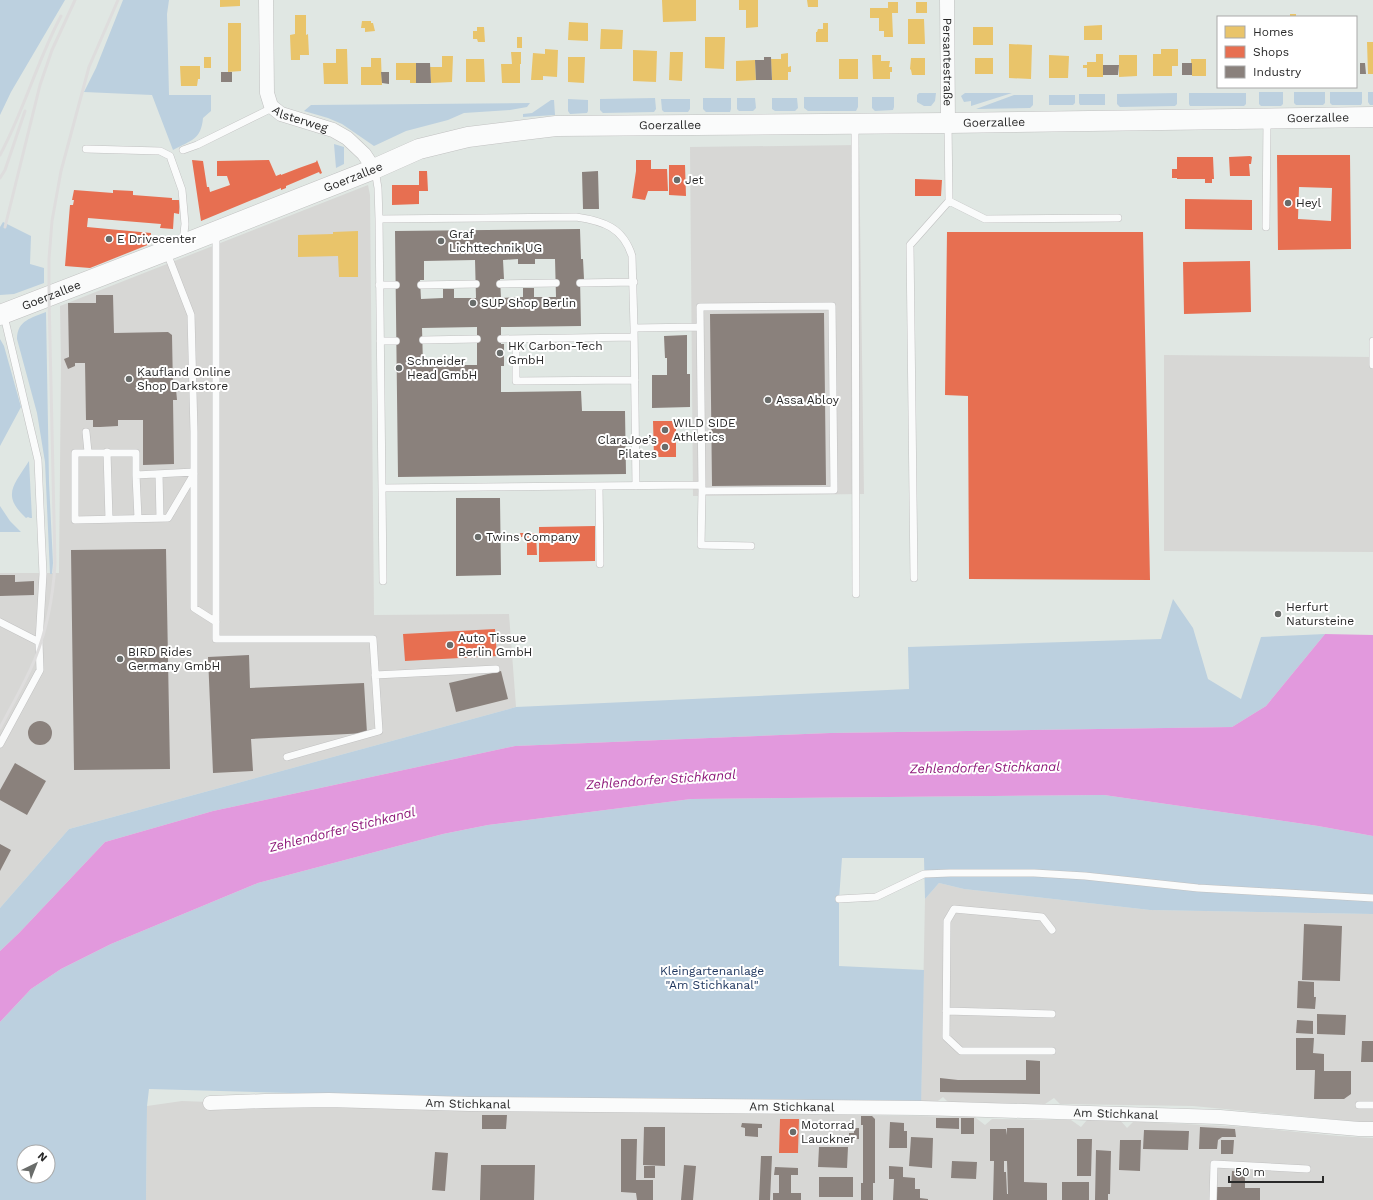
<svg xmlns="http://www.w3.org/2000/svg" width="1373" height="1200" font-family="'Work Sans',sans-serif">
	<style>
		.industrial { fill: #d7d7d5 }
		.green { fill: #bcd0df; fill-rule: evenodd }
		.water { fill: #e299dd }
		.homes { fill: #e9c46a }
		.shops { fill: #e76f51; fill-rule: evenodd }
		.industry { fill: #8a817c; fill-rule: evenodd }
		.lines { fill: none; stroke-linecap: round; stroke-linejoin: round }
		.service-casing { stroke: #c1c1c1; stroke-width: 8 }
		.minor-casing { stroke: #c1c1c1; stroke-width: 15 }
		.secondary-casing { stroke: #c1c1c1; stroke-width: 21 }
		.service { stroke: #fafbfb; stroke-width: 7 }
		.minor { stroke: #fafbfb; stroke-width: 14 }
		.secondary { stroke: #fafbfb; stroke-width: 20 }
		.rail { stroke: #dedddd; stroke-width: 3 }
		.poi-dot { fill: #696c6a; stroke: #fff; stroke-width: 1.5 }
		.labels { text-anchor: middle; stroke-width: 4; stroke-linejoin: round; paint-order: stroke }
		.street-label { font-size: 12px; fill: #292929; stroke: #fff }
		.poi-label { font-size: 12px; fill: #292929; stroke: #fff; text-anchor: start }
		.park-label { font-size: 12px; fill: #203860; stroke: #fff }
		.water-label { font-size: 13px; font-style: italic; fill: #8e197a; stroke: #fff }
	</style>
	<rect width="100%" height="100%" fill="#e0e7e3"/>
	<path class="industrial" d="M859 145 864 494 693 496 690 147Z
		M368 185 370 195 374 615 509 614 516 707 69 829 0 908V573H59L61 363 60 306Z
		M1164 355 1373 357V552L1164 551Z
		M939 883 964 889 1150 910 1373 914V1123L1193 1106 1060 1104 1054 1098 1045 1104 948 1102 943 1097 938 1101H921L925 899Z
		M182 1101 311 1106 975 1117 976 1118 985 1125 992 1119 1071 1120 1081 1127 1087 1120H1120L1127 1128 1135 1120 1143 1122 1247 1127 1338 1136 1373 1138V1200H146L147 1106Z"/>
	<path class="green" d="M0 0H65L11 92 0 115Z
		M123 0H169L167 14 169 95H211V111L203 118C201 140 191 140 173 150L152 95 84 92 96 68Z
		M1259 92H1283V104L1281 106H1261L1259 104Z
		M1294 92H1325V103L1323 105H1296L1294 103Z
		M1330 92H1362V103L1361 105H1332L1330 103Z
		M1368 92H1373V105H1370L1368 102Z
		M919 93H936L935 101 931 106H924L917 102V95Z
		M965 93H1012L971 106V101L964 102 961 96Z
		M1177 93V104L1175 106 1120 107 1117 104V94Z
		M1189 93H1246V104L1244 106H1190L1189 104Z
		M1079 94H1105V105H1080L1079 103Z
		M1014 95H1033V105L1030 108 976 109Z
		M1049 95H1075V103L1073 105H1049Z
		M804 97H858V107L856 111H808L804 108Z
		M872 97H894V107L893 110 875 111 872 108Z
		M655 98 656 109 654 112 603 113 600 110V99Z
		M703 98H731V109L730 112H706L703 109Z
		M737 98H755L756 108 753 111H739L737 109Z
		M772 98H797L798 108 795 111H775L772 109Z
		M568 99 588 100V111L587 113 570 114 568 111Z
		M661 99H690V109L688 112H664L662 110Z
		M551 100H554L555 115 523 117V114L532 113Z
		M530 103 527 107 510 110 464 113 448 120 406 131 374 146 342 124 328 118 304 111 311 105Z
		M334 144 344 147V164L336 168Z
		M3 222 31 236 30 264 44 268V283L14 294 0 295V227Z
		M46 312 49 482 53 563 52 574H50L45 462 37 413 17 339C17 320 32 318 46 312Z
		M0 339 4 346 21 407 0 446Z
		M29 461 32 518H30L28 517 26 518C1 495 14 485 29 461Z
		M0 506 10 521 21 532H0Z
		M1173 599 1193 628 1208 679 1241 699 1261 637 1325 634 1266 706 1232 727 830 733 515 746 213 811 105 842 19 933 0 951V908L69 829 516 707 909 689 908 647 1161 639Z
		M1104 795 1318 826 1373 836V914L1150 910 964 889 939 883 925 899 924 858H842L839 899V966L924 970 921 1108 722 1105 149 1089 147 1106 146 1200H0V1022L31 989 61 969 111 944 258 883 443 834 488 825 691 799ZM24 1152H48V1176H24Z"/>
	<path class="water" d="M1325 634 1373 635V836L1318 826 1104 795 691 799 488 825 443 834 258 883 111 944 61 969 31 989 0 1022V951L19 933 105 842 213 811 515 746 830 733 1232 727 1266 706Z"/>
	<path class="homes" d="M220 0H240V6L220 7Z
		M662 0H696V21L663 22Z
		M739 0H758V27L746 28V10H739Z
		M807 0H818V7H808Z
		M888 2H898V13H892L893 37H884V31H879V18H870V8H888Z
		M916 2H927V13H916Z
		M1290 14H1296V17H1290Z
		M295 15H306V35L308 34 309 55H300V60H291L290 35 295 34Z
		M908 19H924L925 44H908Z
		M362 21H371V23H373L375 31 365 32V28H361Z
		M569 22 588 23V41L568 40Z
		M228 23H241V71L228 72Z
		M823 23H828V42H816V32H817L818 29H823Z
		M1102 25V40H1084V26Z
		M477 27H484L485 42H478L477 39H473V31H477Z
		M973 27H993V45H973Z
		M601 29 623 30 622 49H600Z
		M517 37H522V48H517Z
		M705 37H725L724 69 705 68Z
		M1367 42H1373V74H1368Z
		M1009 44 1032 45 1031 79 1009 78Z
		M336 49H347L348 84H324L323 63H336Z
		M545 49 558 50 557 77 543 76V80H531L533 53 545 54Z
		M1161 49H1178V66H1172V76H1153V54H1161Z
		M633 50 657 51 656 82 633 81Z
		M511 52H521V64H520V83H502L501 64H512Z
		M670 52H683L682 81 669 80Z
		M788 53V67L791 66V72H788V80H772L771 59H781V54Z
		M1096 54H1103V77H1087V68H1083V65H1087V62H1096Z
		M872 55H881V61H890L889 67H892V72H890V79H873Z
		M1049 55 1069 56 1068 78H1049Z
		M1119 55H1137V76L1119 77Z
		M442 56H453L452 82 431 83 430 67H442Z
		M204 57H211V68H204Z
		M568 57H585L584 83 568 82Z
		M371 58H381L382 85H361V67H371Z
		M911 58H925V75H912L911 70 910 69Z
		M975 58H993V74H975Z
		M466 59H484L485 82H466Z
		M839 59H858V79H839Z
		M1191 59H1206V76H1192Z
		M755 60 756 80 736 81V61Z
		M396 63H416V83H410V80H396Z
		M180 66H200V79H198L197 86H181Z
		M358 231V277H339L338 256 298 257V235L333 234V232Z"/>
	<path class="shops" d="M1277 155H1350L1351 249 1278 250ZM1299 187 1332 188 1331 221 1298 219Z
		M1250 156 1252 157 1251 164H1249L1250 176H1230L1229 157Z
		M1177 157H1213L1214 179H1212V183H1205V179H1177V178H1172V169H1177Z
		M192 160 203 161 207 187H209L210 192 230 185 227 176H217V161L269 160 276 176 281 174V175L299 168 316 162 317 160 322 173 320 174 319 172 286 186V188L281 190V188L201 221Z
		M636 160H651V169H667L668 191H648L645 200 632 198 636 171Z
		M669 165H685L686 196 669 195Z
		M419 171H427L428 191H419V204L392 205V185H419Z
		M915 179 942 180 941 196H915Z
		M74 190 113 193V190L133 191V195L172 198V200H180L179 214 174 213 173 229 160 228 161 224 88 218 87 227 151 233 150 244 90 268 65 266 70 205H73L74 200H72Z
		M1185 199 1252 200V230L1185 229Z
		M947 232H1143L1150 580 969 579 968 396 945 395Z
		M1250 261 1251 312 1184 314 1183 262Z
		M653 421H676V457H654Z
		M595 526V561L539 562V527Z
		M520 533H536L537 555H527V537H521Z
		M495 629 497 656 405 661 403 634Z
		M780 1119H799L798 1153H779Z"/>
	<path class="industry" d="M764 57H771L772 80H756L755 60H764Z
		M416 63H430L431 83H416Z
		M1182 63H1192V75H1182Z
		M1360 63H1365L1366 74H1360Z
		M1103 65H1119L1118 75H1103Z
		M221 72H232V82H221Z
		M381 72H389V84L382 83Z
		M598 171 599 209H583L582 172Z
		M580 229 581 259H583L584 279H580L581 326 501 327V344H504V366H501V392L581 391 582 411H625L626 474 398 477 395 231ZM518 259V264H535V259H555L556 297H534V288H523V297L501 298 500 279H504L503 260ZM475 260 476 298H454V289H443V298L421 299 420 280H424V261ZM477 327V365H423L422 328Z
		M96 295H113L114 333 168 332 172 335 173 389H176L177 400H173L174 464 143 465V420H118V426L100 427H93V420H86L85 363H75V366L68 369 64 359 69 357 68 303H96Z
		M824 313 826 485 712 486 710 314Z
		M687 335V374H690V407L652 408V375H667V358H665L664 336Z
		M456 498H500L501 575 456 576Z
		M166 549 170 769 74 770 71 550Z
		M0 575H15V582L34 581V595L0 596Z
		M249 655 250 688 364 683 367 733 251 739 253 771 213 773 208 657Z
		M501 671 508 699 456 712 449 683Z
		M28 733a12 12 0 1 1 24 0a12 12 0 1 1-24 0Z
		M15 763 46 781 27 815 0 800V790Z
		M0 844 11 850 0 871Z
		M1304 924 1342 926 1340 981 1302 980Z
		M1298 981 1314 982V997H1316L1315 1009 1297 1008Z
		M1317 1014 1346 1015 1345 1035 1317 1034Z
		M1297 1020 1313 1021V1034L1296 1033Z
		M1296 1038H1314L1313 1053 1324 1054V1071H1351V1094L1344 1099H1314L1315 1070H1296Z
		M1362 1041H1373V1062H1361Z
		M1026 1060 1040 1061V1094L940 1092V1078L958 1080H1026Z
		M482 1115H507L506 1129H482Z
		M861 1116H872L875 1119V1183H873V1200H861V1183H863V1125H861Z
		M936 1118H959V1129L936 1128Z
		M961 1118H974V1134H961Z
		M890 1122 904 1123V1131H907V1148H889Z
		M742 1123 762 1124V1128H758V1137L745 1136V1128L741 1127Z
		M644 1127H665V1166L643 1165Z
		M1200 1127 1235 1129 1236 1137H1222L1218 1140 1217 1149H1199Z
		M854 1128H859V1139H849V1133H854Z
		M1007 1128H1024V1182L1047 1183V1200H993L994 1161H990V1129H1006L1007 1135ZM1004 1161H1007L1008 1194H1007L1006 1172H1004Z
		M1144 1130 1189 1131 1188 1150 1143 1149Z
		M911 1137 933 1138 932 1168 909 1166Z
		M621 1139H637L636 1180H653V1200H637L636 1193 621 1192Z
		M1077 1139H1092L1091 1176H1077Z
		M1120 1140H1141L1140 1171 1119 1170Z
		M1221 1140H1234L1233 1154H1221Z
		M819 1147H848L847 1168 818 1167Z
		M1096 1150 1111 1151 1110 1194H1108V1200H1095Z
		M435 1152 448 1153 445 1191 432 1190Z
		M761 1156H772L770 1200H759Z
		M952 1161 977 1162 976 1179 951 1178Z
		M481 1165H535L534 1200H480Z
		M684 1165 696 1166 693 1200H681Z
		M644 1166H655V1178H644Z
		M889 1166 903 1167V1177L915 1178V1189H920V1198L928 1199V1200H893L894 1179H889Z
		M775 1167 798 1168V1175H791V1193H801V1200H773V1193H779V1175H774Z
		M1232 1171 1245 1172V1188H1260V1200H1216V1187H1231Z
		M819 1177H853V1197H819Z
		M1062 1182H1089V1200H1062Z"/>
	<g class="lines">
		<g class="service-casing">
			<path id="service" d="M855 124 856 594
				M86 149 160 151 170 156 182 190 185 224 183 242
				M183 150 197 145 272 108
				M375 170 378 188 379 219 383 581
				M949 201 985 219 1118 218
				M379 219 576 217C603 221 623 227 632 256L634 328 636 486
				M1266 227 1267 121
				M216 233V639H373L379 731 287 757
				M167 253 191 315 194 432V608L216 622
				M580 283 634 282
				M500 284 556 283
				M379 285H396
				M421 285 476 284
				M832 306 834 490 702 491 700 307Z
				M4 316 38 460 43 574 39 642
				M634 328 700 327
				M501 339 634 337
				M516 339V381L635 380
				M423 340 477 339
				M380 341H396
				M1373 365V341
				M86 432 88 452
				M107 452 109 519
				M159 474 160 518
				M194 474 168 518 75 520V453H136V475L194 472
				M136 475 138 518
				M599 486 600 564
				M382 488 702 485
				M702 491 701 545 751 546
				M914 578 910 245 949 201 948 123
				M0 622 39 642 40 670 0 744
				M375 675 496 669
				M839 899 876 897 924 874 950 873H1034L1085 876 1198 888 1373 898
				M946 1011 1052 1014
				M1052 1051H961L946 1037 947 921 954 909 1042 917 1052 930
				M1359 1105H1373
				M1213 1200 1214 1164 1307 1169"/>
		</g>
		<g class="minor-casing">
			<g id="minor">
				<path id="s1" d="M266 0 267 93 271 106 281 114 333 130 347 138 364 154 374 169"/>
				<path id="s2" d="M947 0 948 123"/>
				<path id="s3" d="M210 1103 265 1101 329 1100 469 1104 921 1108 1220 1117 1359 1129H1373"/>
			</g>
		</g>
		<g class="secondary-casing">
			<g id="secondary">
				<path id="s4" d="M0 315 166 251 374 169 419 149 468 137 556 126 948 123 1373 117"/>
			</g>
		</g>
		<use href="#service" class="service"/>
		<use href="#minor" class="minor"/>
		<use href="#secondary" class="secondary"/>
		<path class="rail" d="M0 155C24 111 37 61 61 16
			M0 178 5 170 25 111
			M5 227 40 85 52 50 75 0
			M0 728C12 705 25 683 35 659 47 629 53 597 55 564L49 296V259L52 221 61 171 89 67 118 0"/>
	</g>
	<g class="poi-dot">
		<circle cx="677" cy="180" r="4"/>
		<circle cx="1288" cy="203" r="4"/>
		<circle cx="109" cy="239" r="4"/>
		<circle cx="441" cy="241" r="4"/>
		<circle cx="473" cy="303" r="4"/>
		<circle cx="500" cy="353" r="4"/>
		<circle cx="399" cy="368" r="4"/>
		<circle cx="129" cy="379" r="4"/>
		<circle cx="768" cy="400" r="4"/>
		<circle cx="665" cy="430" r="4"/>
		<circle cx="665" cy="447" r="4"/>
		<circle cx="478" cy="537" r="4"/>
		<circle cx="1278" cy="614" r="4"/>
		<circle cx="450" cy="645" r="4"/>
		<circle cx="120" cy="659" r="4"/>
		<circle cx="793" cy="1132" r="4"/>
	</g>
	<g class="labels">
		<g class="street-label">
			<text dy="4" stroke="none"><textPath href="#s2" startOffset="62">Persantestraße</textPath></text>
			<text dy="4" stroke="none"><textPath href="#s1" startOffset="139">Alsterweg</textPath></text>
			<text dy="4" stroke="none"><textPath href="#s4" startOffset="1352">Goerzallee</textPath></text>
			<text dy="4" stroke="none"><textPath href="#s4" startOffset="1028">Goerzallee</textPath></text>
			<text dy="4" stroke="none"><textPath href="#s4" startOffset="704">Goerzallee</textPath></text>
			<text dy="4" stroke="none"><textPath href="#s4" startOffset="379">Goerzallee</textPath></text>
			<text dy="4" stroke="none"><textPath href="#s4" startOffset="55">Goerzallee</textPath></text>
			<text dy="4" stroke="none"><textPath href="#s3" startOffset="258">Am Stichkanal</textPath></text>
			<text dy="4" stroke="none"><textPath href="#s3" startOffset="582">Am Stichkanal</textPath></text>
			<text dy="4" stroke="none"><textPath href="#s3" startOffset="906">Am Stichkanal</textPath></text>
		</g>
		<g class="poi-label">
			<text x="685" y="184">Jet</text>
			<text x="1296" y="207">Heyl</text>
			<text x="449" y="238">Graf<tspan x="449" dy="14">Lichttechnik UG</tspan></text>
			<text x="117" y="243">E Drivecenter</text>
			<text x="481" y="307">SUP Shop Berlin</text>
			<text x="508" y="350">HK Carbon-Tech<tspan x="508" dy="14">GmbH</tspan></text>
			<text x="407" y="365">Schneider<tspan x="407" dy="14">Head GmbH</tspan></text>
			<text x="137" y="376">Kaufland Online<tspan x="137" dy="14">Shop Darkstore</tspan></text>
			<text x="776" y="404">Assa Abloy</text>
			<text x="673" y="427">WILD SIDE<tspan x="673" dy="14">Athletics</tspan></text>
			<text x="657" y="444" text-anchor="end">ClaraJoe’s<tspan x="657" dy="14">Pilates</tspan></text>
			<text x="486" y="541">Twins Company</text>
			<text x="1286" y="611">Herfurt<tspan x="1286" dy="14">Natursteine</tspan></text>
			<text x="458" y="642">Auto Tissue<tspan x="458" dy="14">Berlin GmbH</tspan></text>
			<text x="128" y="656">BIRD Rides<tspan x="128" dy="14">Germany GmbH</tspan></text>
			<text x="801" y="1129">Motorrad<tspan x="801" dy="14">Lauckner</tspan></text>
		</g>
		<g class="park-label">
			<text x="712" y="975">Kleingartenanlage<tspan x="712" dy="14">"Am Stichkanal"</tspan></text>
		</g>
		<g class="water-label">
			<text transform="translate(985 767) rotate(-1)" y="5">Zehlendorfer Stichkanal</text>
			<text transform="translate(661 779) rotate(-4)" y="5">Zehlendorfer Stichkanal</text>
			<text transform="translate(342 829) rotate(-14)" y="5">Zehlendorfer Stichkanal</text>
		</g>
	</g>
	<rect x="1217" y="16" width="140" height="72" fill="#ffffff" stroke="#a9a9a9"/>
	<rect x="1225" y="26" width="20" height="12" fill="#e9c46a" stroke="#a9a9a9"/>
	<text x="1253" y="36" font-size="12" fill="#292929">Homes</text>
	<rect x="1225" y="46" width="20" height="12" fill="#e76f51" stroke="#a9a9a9"/>
	<text x="1253" y="56" font-size="12" fill="#292929">Shops</text>
	<rect x="1225" y="66" width="20" height="12" fill="#8a817c" stroke="#a9a9a9"/>
	<text x="1253" y="76" font-size="12" fill="#292929">Industry</text>
	<g transform="translate(36 1164) rotate(43)"><circle r="19" fill="#ffffff" stroke="#a9a9a9"/>
	<path d="M0-3L7 15L0 10L-7 15Z" fill="#696c6a"/>
	<text y="-6" font-size="11" font-weight="bold" text-anchor="middle" fill="#292929">N</text>
	</g>
	<path d="M1229 1176v6h94v-6" fill="none" stroke="#292929" stroke-width="2"/>
	<text x="1235" y="1176" font-size="12" fill="#292929" stroke="#ffffff" stroke-width="3" paint-order="stroke">50 m</text>
</svg>
